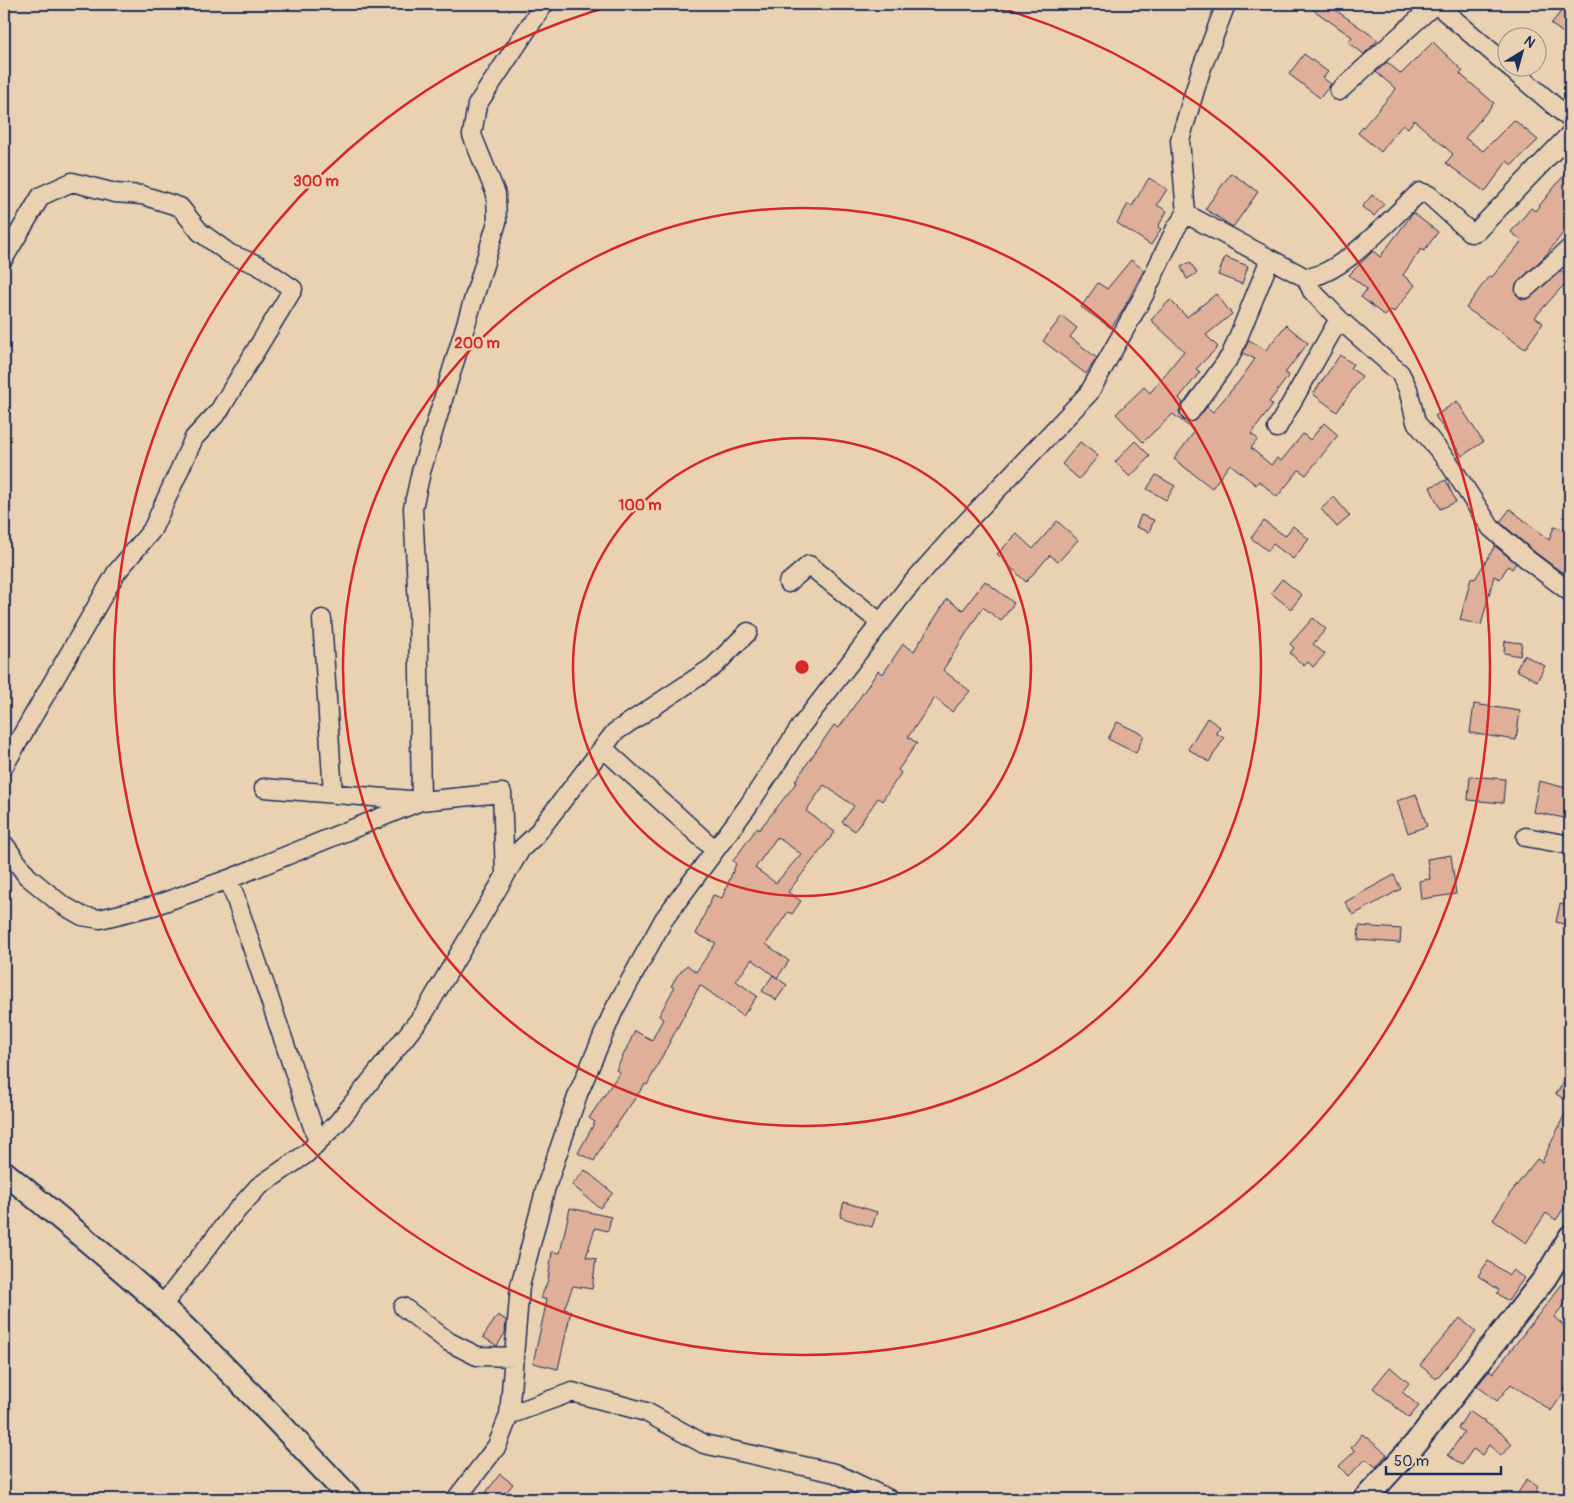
<svg xmlns="http://www.w3.org/2000/svg" width="1574" height="1503" font-family="Pangolin,sans-serif">
	<style>
		.building { fill: #dfaf99; stroke: #1b2f5e; fill-rule: evenodd }
		.lines { fill: none; stroke-linecap: round; stroke-linejoin: round }
		.minor-casing { stroke: #1b2f5e; stroke-width: 21 }
		.tertiary-casing { stroke: #1b2f5e; stroke-width: 26 }
		.minor { stroke: #ead1b2; stroke-width: 18 }
		.tertiary { stroke: #ead1b2; stroke-width: 22 }
		.ring { fill: none; stroke: #d62828; stroke-width: 2.5 }
		.centre { fill: #d62828; stroke: #ead1b2; stroke-width: 2.5 }
		.ring-label { font-size: 15px; text-anchor: middle; font-weight: bold; fill: #d62828; stroke: #ead1b2; stroke-width: 4.5; stroke-linejoin: round; paint-order: stroke }
	</style>
	<rect width="100%" height="100%" fill="#ead1b2"/>
	<filter id="ink" filterUnits="userSpaceOnUse"><feTurbulence type="fractalNoise" baseFrequency=".02" numOctaves="2"/><feDisplacementMap in="SourceGraphic" scale="10" xChannelSelector="R" yChannelSelector="G"/><feConvolveMatrix kernelMatrix="1 2 1 2 8 2 1 2 1" color-interpolation-filters="sRGB"/></filter>
	<g filter="url(#ink)">
		<path class="building" d="M1305 4H1327L1378 40 1364 54 1348 42 1352 37Z
			M1567 4H1570V38L1551 24Z
			M1433 42 1463 71 1460 74 1494 103 1465 138 1483 151 1514 120 1538 140 1512 165 1507 161 1485 192 1446 163 1453 154 1414 120 1408 128 1403 124 1381 152 1358 133 1396 89 1376 72 1387 62 1401 74Z
			M1304 54 1328 72 1323 78 1331 84 1320 98 1289 74Z
			M1570 168V237L1564 232 1545 256 1518 282 1515 292 1521 299H1528L1561 271 1570 278 1535 317 1543 323 1525 349 1466 308 1489 276 1492 277 1522 241 1511 232 1531 208 1535 211Z
			M1231 173 1258 192 1233 227 1205 209Z
			M1149 178 1167 189 1157 205 1167 211 1158 227 1161 229 1151 245 1117 223 1128 204 1132 206Z
			M1372 195 1384 204 1374 216 1362 207Z
			M1413 213 1438 232 1424 251 1421 249 1403 275 1415 285 1394 312 1391 310 1385 316 1361 297 1367 289 1349 275 1373 251 1380 257Z
			M1225 257 1248 266 1242 284 1218 275Z
			M1131 260 1144 270 1122 312 1111 328 1081 307 1098 283 1107 289Z
			M1190 262 1197 273 1187 279 1181 267Z
			M1216 294 1232 314 1206 335 1218 347 1196 369 1200 372 1179 398 1183 403 1179 411 1183 420 1195 421 1207 407 1213 412 1240 380 1255 359 1243 353 1249 340 1266 350 1286 325 1308 343 1285 373 1289 375 1269 402 1273 405 1251 434 1258 439 1251 448 1271 465 1277 458 1281 461 1303 434 1310 440 1324 423 1338 435 1306 475 1299 470 1277 497 1259 481 1256 485 1230 464 1212 488 1174 459 1195 431 1173 414 1143 442 1116 414 1144 387 1150 393 1184 351 1151 320 1170 300 1187 317Z
			M1062 316 1077 328 1070 337 1097 358 1086 374 1043 341Z
			M1340 355 1353 364 1350 368 1362 376 1337 412 1313 394Z
			M1457 401 1483 442 1462 456 1435 416Z
			M1135 441 1150 456 1130 477 1115 462Z
			M1080 442 1098 456 1079 479 1062 464Z
			M1156 475 1175 486 1166 500 1147 489Z
			M1446 480 1456 502 1440 509 1430 487Z
			M1334 497 1350 516 1337 527 1321 509Z
			M1510 509 1549 540 1554 527 1570 530V567L1568 574 1560 571 1536 553 1500 522Z
			M1141 515 1154 520 1149 532 1136 527Z
			M1057 521 1078 540 1058 562 1050 555 1026 582 997 554 1017 534 1033 549Z
			M1264 521 1285 536 1293 526 1309 539 1293 559 1273 544 1268 551 1251 538Z
			M1495 546 1516 563 1512 569 1508 566 1500 579 1494 576 1481 625 1460 620 1471 578 1475 579Z
			M1282 579 1302 595 1291 609 1271 593Z
			M985 581 1014 603 1001 621 983 607 943 670 970 691 952 712 935 698 908 737 917 743 898 770 901 773 882 801 878 798 855 831 842 822 854 806 824 785 806 811 835 832 788 892 801 901 792 914 788 912 766 944 789 961 777 978 752 959 736 981 757 996 743 1016 700 985 647 1085 645 1084 604 1143 594 1161 578 1153 595 1122 589 1118 620 1072 616 1070 635 1031 652 1040 663 1019 659 1016 674 988 671 986 677 976 687 965 696 972 716 943 696 934 713 895 722 898 736 864 733 861 757 828 759 830 797 782 795 781 834 725 839 728 878 671 883 674 903 644 914 651 947 599 963 610ZM777 837 801 854 776 883 755 868Z
			M1313 618 1326 629 1313 644 1325 654 1313 667 1308 662 1304 666 1290 653 1294 648 1290 644Z
			M1505 641 1522 643 1520 656 1504 653Z
			M1524 655 1545 666 1537 681 1516 670Z
			M1474 704 1520 711 1516 740 1470 733Z
			M1207 718 1220 727 1216 733 1224 738 1209 762 1188 749Z
			M1117 722 1144 735 1136 753 1108 739Z
			M1470 776 1505 779 1503 803 1468 800Z
			M1539 781 1570 789V819L1533 812Z
			M1416 794 1427 826 1408 833 1397 801Z
			M1451 855 1456 894 1421 899 1419 881 1430 879 1427 859Z
			M1394 875 1401 889 1353 915 1345 902Z
			M1560 904 1570 907V926L1556 922Z
			M1359 926 1401 929 1400 943 1358 940Z
			M773 975 787 985 776 1000 762 991Z
			M1570 1073V1103L1556 1094Z
			M1570 1103V1165L1564 1178 1570 1182V1199L1556 1220 1546 1213 1526 1243 1493 1220 1509 1195 1537 1159 1542 1162Z
			M585 1170 613 1193 600 1208 572 1185Z
			M844 1202 877 1212 872 1227 840 1217Z
			M570 1208 611 1217 608 1231 595 1228 586 1257 596 1259 592 1289 573 1286 564 1309 571 1311 558 1369 533 1363 547 1300 541 1298 548 1280 552 1252 560 1253Z
			M1488 1261 1509 1275 1513 1270 1524 1278 1508 1301 1497 1293 1499 1290 1478 1276Z
			M1570 1274V1297L1554 1317 1570 1331V1383L1551 1411 1511 1384 1497 1401 1477 1386 1490 1370 1493 1373Z
			M498 1315 506 1320 505 1333 497 1346 483 1337Z
			M1460 1318 1476 1332 1436 1379 1420 1365Z
			M1390 1367 1409 1383 1402 1392 1419 1406 1409 1418 1373 1388Z
			M1469 1411 1504 1435 1512 1444 1501 1456 1489 1445 1482 1455 1473 1449 1462 1465 1448 1455 1464 1432 1458 1428Z
			M1362 1434 1387 1454 1376 1467 1366 1459 1348 1476 1339 1466 1355 1451 1351 1448Z
			M500 1474 513 1484 501 1499H481Z
			M1527 1479 1538 1487 1536 1490 1548 1499H1514Z"/>
		<g class="lines">
			<g class="minor-casing">
				<path id="minor" d="M1436 4 1506 64
					M1510 68 1570 119
					M1339 91 1435 4
					M1186 214 1306 278C1344 274 1391 217 1420 192L1429 195 1471 233 1477 231 1570 134
					M4 258 41 196 72 182 115 193 142 195 180 207 200 232 230 254 258 265 293 289 219 411 194 438 152 530 116 573 4 766
					M1306 278 1312 291 1339 319 1400 373 1408 389 1416 422 1449 463 1491 528 1529 561 1570 592
					M1525 289 1570 248
					M1190 412 1231 355 1270 259
					M1277 428 1339 319
					M788 583 809 565 881 623
					M322 619 333 794
					M603 748 715 850
					M264 788 421 801 418 607 413 508 421 472 497 222 496 194 472 135 477 105 544 4
					M1526 837 1570 845
					M4 844 27 876 61 904 82 916 100 919 153 906 229 879 421 801 502 793 505 875
					M229 879 318 1142
					M162 1306 230 1218 258 1187 306 1154 338 1122 423 1015 521 849 535 836 615 732 713 667 748 632
					M403 1307 449 1342 477 1356 515 1357
					M509 1415 572 1392 646 1412 704 1444 835 1473 889 1499
					M456 1499 497 1446 509 1415 520 1286 546 1187 578 1094 614 1010 664 919 748 806 801 726 906 590 959 530 1089 393 1144 295 1176 228 1186 214 1180 140 1201 70 1226 4"/>
			</g>
			<g class="tertiary-casing">
				<path id="tertiary" d="M4 1172C56 1215 110 1258 160 1304 226 1366 289 1433 351 1499
					M1365 1499 1415 1444 1545 1278 1570 1237"/>
			</g>
			<use href="#minor" class="minor"/>
			<use href="#tertiary" class="tertiary"/>
		</g>
	</g>
	<g class="ring">
		<circle cx="802" cy="667" r="229"/>
		<circle cx="802" cy="667" r="459"/>
		<path d="M986 4A688 688 0 1 1 618 4"/>
	</g>
	<circle cx="802" cy="667" r="8" class="centre"/>
	<g class="ring-label">
		<text x="316" y="186">300 m</text>
		<text x="477" y="348">200 m</text>
		<text x="640" y="510">100 m</text>
	</g>
	<rect width="1574" height="1503" fill="none" stroke="#ead1b2" stroke-width="20"/>
	<rect x="10" y="10" width="1554" height="1483" fill="none" stroke="#1b2f5e" stroke-width="2" filter="url(#ink)"/>
	<g transform="translate(1522 52) rotate(37)"><circle r="24" fill="#ead1b2" stroke="#979090"/>
	<path d="M0-4L9 19L0 12L-9 19Z" fill="#1b2f5e"/>
	<text y="-8" font-size="14" font-weight="bold" text-anchor="middle" fill="#1b2f5e">N</text>
	</g>
	<path d="M1386 1466v8h115v-8" fill="none" stroke="#1b2f5e" stroke-width="2.5"/>
	<text x="1394" y="1466" font-size="15" fill="#1b2f5e" stroke="#ead1b2" stroke-width="4" paint-order="stroke">50 m</text>
</svg>
